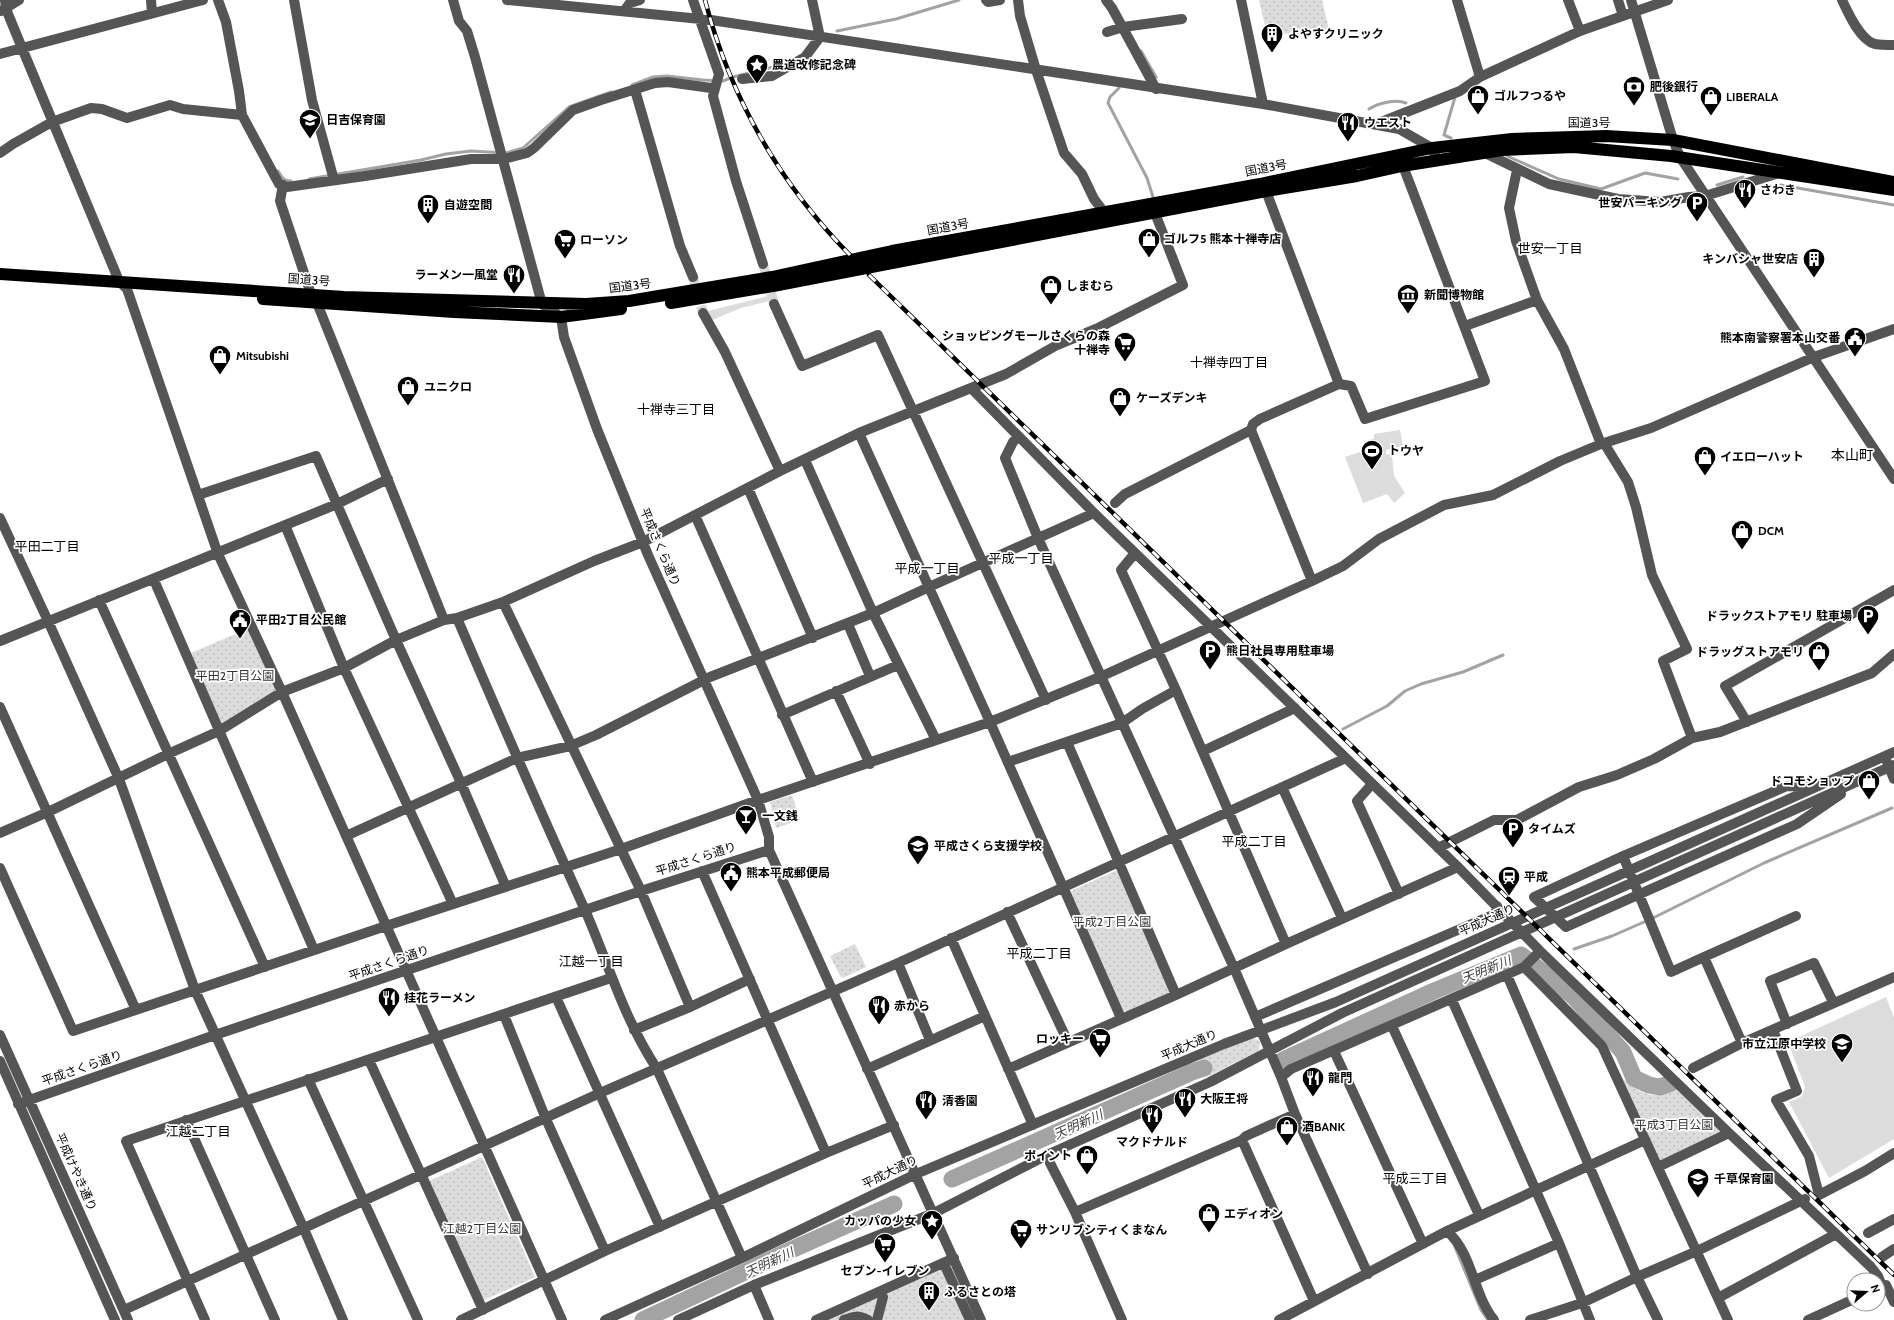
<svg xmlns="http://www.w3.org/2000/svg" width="1894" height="1320" font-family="Cabin,'Noto Sans JP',sans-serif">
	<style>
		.grass { fill: #dcdcdc }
		.park { fill: url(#park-dots) }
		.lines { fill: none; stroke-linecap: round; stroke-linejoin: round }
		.stream { stroke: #a3a3a3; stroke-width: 3 }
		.river { stroke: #a3a3a3; stroke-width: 17 }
		.minor-tunnel { stroke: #d9d9d9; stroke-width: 10; stroke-dasharray: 10 5; stroke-linecap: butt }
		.minor { stroke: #555; stroke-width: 10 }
		.highway { stroke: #000; stroke-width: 12 }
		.rail-casing { stroke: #000; stroke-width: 4.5 }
		.rail { stroke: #fff; stroke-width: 3; stroke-dasharray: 9; stroke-linecap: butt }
		.labels { text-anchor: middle; stroke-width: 3.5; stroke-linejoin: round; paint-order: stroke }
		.poi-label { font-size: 12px; font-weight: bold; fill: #000; stroke: #fff; text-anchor: start }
		.street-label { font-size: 12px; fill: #000; stroke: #fff }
		.park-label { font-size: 12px; fill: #333; stroke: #fff }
		.neighbourhood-label { font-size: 13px; fill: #000; stroke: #fff }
		.water-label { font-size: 13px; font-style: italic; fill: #444; stroke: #fff }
		.quarter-label { font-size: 14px; fill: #000; stroke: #fff }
	</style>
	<defs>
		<pattern id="park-dots" width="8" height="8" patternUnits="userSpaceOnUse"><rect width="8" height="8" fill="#dcdcdc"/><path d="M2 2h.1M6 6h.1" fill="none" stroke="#bbb" stroke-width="1.8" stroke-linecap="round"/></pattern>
	</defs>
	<rect width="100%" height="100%" fill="#fff"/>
	<path class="grass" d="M768 296 769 301 741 308 712 320 708 311Z
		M1400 430 1403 446 1386 450V454L1392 455 1394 476 1405 493 1394 503 1387 494 1363 503 1345 457 1369 449 1368 440 1374 439V434Z
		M1886 997 1894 1018V1139L1829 1178 1789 1102 1802 1096 1805 1087 1788 1042Z"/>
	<path class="park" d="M1259 0H1322L1329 29 1294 35 1266 30Z
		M252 627 282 692 219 731 186 655Z
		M792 795 800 820 776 828 770 802Z
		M1115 871 1118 872 1170 989 1168 994 1127 1012 1123 1011 1070 893 1073 890Z
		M855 944 866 967 843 978 840 976 830 956Z
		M1252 1038 1259 1041 1260 1045 1258 1051 1207 1077 1200 1059Z
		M1623 1079C1645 1095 1648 1100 1676 1089L1722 1130 1721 1134 1660 1162Z
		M482 1157 535 1277 482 1301 429 1181Z
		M945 1266 970 1320H827Z"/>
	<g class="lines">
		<path class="stream" d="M837 31 896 19 959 0
			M1141 51 1156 77
			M733 77 785 64
			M632 85 653 77 667 76 703 80 723 81 728 79
			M1119 88 1110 97 1108 103 1147 178 1153 197
			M1369 109C1378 103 1396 99 1406 103
			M1444 135 1455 97
			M1446 136 1451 138
			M1507 156 1559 179 1601 189 1645 173 1678 179
			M278 171C281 176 284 182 291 181
			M309 179 421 160 446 154 471 151 506 153 523 148 569 107 611 92
			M1717 185 1743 177
			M1781 185 1894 205
			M1343 729 1387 706 1405 691 1421 684 1463 672 1503 655
			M1653 918 1764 863 1892 808
			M1574 949 1612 936 1644 922
			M1455 1247 1481 1310 1488 1320"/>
		<path class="river" d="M1283 1060 1434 991 1521 955 1574 997 1623 1052 1634 1078 1649 1085 1660 1087 1671 1083
			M952 1179 1192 1072 1204 1068
			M643 1320 791 1250 894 1204"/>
		<path class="minor-tunnel" d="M763 264 774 304
			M693 277 703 313"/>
		<path class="minor" d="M5 0 6 9 22 48 119 281 127 289 218 554 282 692 562 1320
			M151 0 152 13
			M218 0 226 22 239 91 242 115
			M294 0 312 100 334 180
			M453 0 459 21 467 31 475 57 542 304 561 317 564 337 597 429 648 555 758 800 769 837V850L981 1320
			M507 0 711 20 1263 104 1399 129 1432 148 1437 160
			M693 0 719 74 713 96 736 181 763 264
			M986 0 988 2 1000 0
			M1018 0 1020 16 1036 70 1064 153 1082 174 1094 199 1104 212
			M1106 0 1112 8 1156 89
			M1241 0 1263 104
			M1457 0 1480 77
			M1568 0 1580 31
			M1618 0 1623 16
			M1631 0 1673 140 1680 157 1894 479
			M1842 0C1848 13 1860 40 1875 44 1881 45 1888 45 1894 45
			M1 11 19 0
			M624 11 630 3 640 0
			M1107 32 1123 27 1182 19
			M0 54 203 0
			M742 79 772 76 805 57 820 37 812 0
			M635 90 680 246 693 277
			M1376 124 1460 91 1480 77 1580 31 1668 0
			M1483 152 1549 184 1618 199 1660 202 1689 197 1705 196 1779 173
			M0 153 13 144 52 122 91 108 102 109 127 118 170 105 183 109 242 115 279 184 287 187 365 176 471 159H504L527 153 534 148 573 110 601 100 655 83 668 82 711 88 714 87
			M283 185 280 201 311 294
			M1266 191 1339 384 1260 419 1253 424 1251 430 1312 581
			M317 303 444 620
			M774 304 802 366 878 335 1046 700
			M703 313 725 352 780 471
			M1465 326 1537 300
			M1339 384 1351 386 1365 419 1485 381 1400 158
			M971 388 1006 374 1057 345 1096 329 1183 285 1155 213
			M859 433 990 722 1121 1018
			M1018 437 1013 442 1005 458 1038 538 1234 968 1281 1077 1295 1114 1368 1274
			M1604 443 1628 482 1636 507 1652 575 1687 649 1663 661 1692 738
			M1601 444 1651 428 1814 357 1894 329
			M805 460 873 613 936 740
			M748 488 813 638
			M198 495 316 456 396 640 461 783 506 887
			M1115 503 1125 494 1251 430
			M695 515 813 782
			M0 518 48 621 119 779 195 990 304 1229 343 1320
			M285 525 344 668 453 904
			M1135 553 1121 570 1176 690 1286 944
			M154 580 314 950
			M99 600 265 967
			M503 602 641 891 690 1007
			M457 618C499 716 541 813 585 910 609 965 623 1017 657 1069L742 1258
			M848 624 870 676
			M0 641 337 504 388 479
			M836 691 870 764
			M0 707 136 1010
			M782 715 898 665
			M1747 722 1725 686 1894 590
			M1067 742 1176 995
			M1203 751 1295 708
			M1008 762 1122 723 1142 709 1176 690
			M1887 762 1894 779
			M1372 784 1357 801 1399 894
			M1282 787 1342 918
			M1811 787 1787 786 1623 856 1534 897 1566 927 1797 824 1841 794
			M0 833 48 812 168 754 219 731 282 692 344 668 396 640 444 620 457 618 503 602 594 561 643 542 780 471 859 433 971 388 1094 513 1458 867 1540 951 1729 1133 1871 1267 1878 1276 1882 1286
			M346 836 517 758 570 746 596 735 710 677 873 613 929 587 1094 513
			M1438 848 1494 820H1517L1579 787 1617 775 1654 759 1692 738 1720 732 1872 673 1894 654
			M1623 856 1671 972 1704 957 1742 1043
			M0 868 73 1031 386 926 621 849 758 800 990 722 1100 677 1312 581 1343 566 1379 539 1444 505 1493 495 1560 461 1601 444 1564 349 1537 300 1516 241 1509 208 1517 170
			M702 871 826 1153
			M1007 912 1068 1042
			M951 938 1033 1125
			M1704 957 1796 916
			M898 963 930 1040
			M1524 967 1602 1046 1728 1320
			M1507 975 1637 1277 1658 1320
			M556 997 660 1227
			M1452 1000 1559 1243 1590 1320
			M504 1015 546 1119 605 1251
			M1255 1017 1495 914 1497 906
			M1787 1024 1770 981 1814 963 1833 1002
			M1392 1026 1479 1215
			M634 1030 690 1007 750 979
			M1773 1030 1797 1091 1776 1100 1809 1156 1819 1195 1865 1171 1894 1153
			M0 1035 128 1320
			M1334 1051 1423 1244
			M369 1060 483 1310
			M0 1061 115 1320
			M1693 1068 1742 1043 1894 977
			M867 1069 985 1016
			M1008 1069 1176 995 1286 944 1458 867
			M1281 1077 1291 1069 1524 967 1540 951
			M308 1079 418 1320
			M18 1104 215 1035 641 891 769 850
			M186 1120 275 1320
			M1242 1140 1314 1301
			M1049 1154 1050 1163 1075 1212 1122 1320
			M1658 1167 1729 1133
			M1075 1212 1242 1140 1246 1136 1295 1114
			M1447 1231 1645 1140
			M1868 1233 1894 1219
			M1882 1257 1894 1249
			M945 1266 970 1320
			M1475 1280 1559 1243
			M754 1285 769 1320
			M1880 1287 1886 1285 1894 1302
			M1718 1298 1836 1234
			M124 1310 600 1093 898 963 1346 758
			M205 1320 126 1141 611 978
			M461 1320 605 1251 826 1153 894 1125
			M605 1320 742 1258 916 1174 1224 1044 1336 1002 1894 752
			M678 1320 754 1285 934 1213 1049 1154 1210 1082 1342 1013 1894 765
			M816 1320 954 1258
			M844 1320C854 1316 858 1315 868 1320
			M877 1320 883 1297
			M1279 1320 1447 1231C1473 1254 1473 1294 1494 1320
			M1530 1320 1582 1303 1637 1277 1697 1251 1805 1199
			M1808 1320 1854 1299"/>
		<path class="highway" d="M0 274 344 297 586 304 629 301 772 277 892 251 1260 184 1432 148 1512 139 1606 136 1673 140 1894 182
			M263 299 454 312 561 317 621 309
			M671 303 773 286 1266 191 1357 176 1402 166 1502 150 1574 147 1671 156 1894 190"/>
		<g class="rail-casing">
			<path id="rail" d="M705 0C730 97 780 184 850 255
				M869 275 1894 1275"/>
		</g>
		<use href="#rail" class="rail"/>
	</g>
	<defs>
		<g id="building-pin" transform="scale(1.15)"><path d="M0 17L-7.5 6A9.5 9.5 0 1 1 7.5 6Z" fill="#000" stroke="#fff"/><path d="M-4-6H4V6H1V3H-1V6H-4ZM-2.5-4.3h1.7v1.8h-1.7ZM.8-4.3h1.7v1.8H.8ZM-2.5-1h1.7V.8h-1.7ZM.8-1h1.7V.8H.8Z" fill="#fff"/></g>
		<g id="sight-pin" transform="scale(1.15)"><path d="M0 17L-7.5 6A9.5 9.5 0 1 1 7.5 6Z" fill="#000" stroke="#fff"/><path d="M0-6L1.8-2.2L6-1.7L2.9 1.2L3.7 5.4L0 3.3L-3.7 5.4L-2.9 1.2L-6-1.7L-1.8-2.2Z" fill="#fff"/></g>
		<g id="bank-pin" transform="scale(1.15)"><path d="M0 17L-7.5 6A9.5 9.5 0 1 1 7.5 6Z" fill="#000" stroke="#fff"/><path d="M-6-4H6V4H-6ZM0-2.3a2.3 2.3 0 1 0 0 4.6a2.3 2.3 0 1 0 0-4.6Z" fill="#fff"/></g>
		<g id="shop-pin" transform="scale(1.15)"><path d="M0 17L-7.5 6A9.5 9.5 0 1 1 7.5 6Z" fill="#000" stroke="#fff"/><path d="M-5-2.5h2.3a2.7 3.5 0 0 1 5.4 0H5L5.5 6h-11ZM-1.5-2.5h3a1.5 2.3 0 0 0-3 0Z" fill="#fff"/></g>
		<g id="school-pin" transform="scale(1.15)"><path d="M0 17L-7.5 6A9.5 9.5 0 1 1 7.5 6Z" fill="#000" stroke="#fff"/><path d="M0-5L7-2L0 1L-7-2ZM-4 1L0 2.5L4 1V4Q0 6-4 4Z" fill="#fff"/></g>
		<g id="restaurant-pin" transform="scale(1.15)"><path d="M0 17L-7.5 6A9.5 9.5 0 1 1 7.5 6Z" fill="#000" stroke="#fff"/><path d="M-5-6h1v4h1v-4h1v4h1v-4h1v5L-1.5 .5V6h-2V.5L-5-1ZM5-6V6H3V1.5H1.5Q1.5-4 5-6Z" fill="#fff"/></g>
		<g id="parking-pin" transform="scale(1.15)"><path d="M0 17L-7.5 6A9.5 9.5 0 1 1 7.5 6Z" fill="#000" stroke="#fff"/><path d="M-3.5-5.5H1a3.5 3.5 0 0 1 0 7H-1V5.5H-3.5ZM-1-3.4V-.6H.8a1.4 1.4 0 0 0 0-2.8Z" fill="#fff"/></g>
		<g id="supermarket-pin" transform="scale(1.15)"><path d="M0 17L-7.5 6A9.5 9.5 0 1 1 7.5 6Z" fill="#000" stroke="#fff"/><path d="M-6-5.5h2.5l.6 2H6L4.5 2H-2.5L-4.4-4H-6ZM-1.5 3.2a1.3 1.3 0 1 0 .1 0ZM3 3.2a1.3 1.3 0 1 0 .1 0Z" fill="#fff"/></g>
		<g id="museum-pin" transform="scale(1.15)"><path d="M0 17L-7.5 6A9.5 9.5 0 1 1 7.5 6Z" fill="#000" stroke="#fff"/><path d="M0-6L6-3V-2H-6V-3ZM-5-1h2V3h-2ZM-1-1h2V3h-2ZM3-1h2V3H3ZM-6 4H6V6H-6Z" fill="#fff"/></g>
		<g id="civic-pin" transform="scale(1.15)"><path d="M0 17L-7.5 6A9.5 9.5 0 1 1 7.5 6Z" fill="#000" stroke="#fff"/><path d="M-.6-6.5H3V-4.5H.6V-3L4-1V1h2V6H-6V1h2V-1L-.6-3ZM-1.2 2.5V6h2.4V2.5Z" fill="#fff"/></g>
		<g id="stadium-pin" transform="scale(1.15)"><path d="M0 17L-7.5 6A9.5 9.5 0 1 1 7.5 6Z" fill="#000" stroke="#fff"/><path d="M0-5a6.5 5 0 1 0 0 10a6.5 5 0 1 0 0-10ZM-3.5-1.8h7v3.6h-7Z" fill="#fff"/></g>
		<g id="bar-pin" transform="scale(1.15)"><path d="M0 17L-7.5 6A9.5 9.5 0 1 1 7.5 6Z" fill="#000" stroke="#fff"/><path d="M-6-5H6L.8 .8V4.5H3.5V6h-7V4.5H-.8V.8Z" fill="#fff"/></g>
		<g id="station-pin" transform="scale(1.15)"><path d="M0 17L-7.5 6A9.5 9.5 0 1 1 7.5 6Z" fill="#000" stroke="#fff"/><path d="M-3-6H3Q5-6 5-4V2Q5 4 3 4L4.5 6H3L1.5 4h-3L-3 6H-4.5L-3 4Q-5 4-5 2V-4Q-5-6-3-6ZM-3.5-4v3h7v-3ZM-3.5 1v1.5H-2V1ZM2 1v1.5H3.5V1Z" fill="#fff"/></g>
	</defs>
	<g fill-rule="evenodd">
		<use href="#building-pin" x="1272" y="34"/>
		<use href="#sight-pin" x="757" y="65"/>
		<use href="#bank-pin" x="1634" y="87"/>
		<use href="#shop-pin" x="1478" y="96"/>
		<use href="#shop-pin" x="1711" y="97"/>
		<use href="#school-pin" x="310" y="120"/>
		<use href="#restaurant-pin" x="1348" y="123"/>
		<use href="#restaurant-pin" x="1745" y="190"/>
		<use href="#parking-pin" x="1697" y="203"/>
		<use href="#building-pin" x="428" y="205"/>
		<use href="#shop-pin" x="1149" y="239"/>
		<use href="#supermarket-pin" x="565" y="240"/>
		<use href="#building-pin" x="1814" y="259"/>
		<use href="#restaurant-pin" x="514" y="275"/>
		<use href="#shop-pin" x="1051" y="286"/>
		<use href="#museum-pin" x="1408" y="295"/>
		<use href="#civic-pin" x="1855" y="338"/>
		<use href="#supermarket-pin" x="1125" y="343"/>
		<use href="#shop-pin" x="220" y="356"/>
		<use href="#shop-pin" x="408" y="387"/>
		<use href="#shop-pin" x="1120" y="398"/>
		<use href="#stadium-pin" x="1372" y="451"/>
		<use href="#shop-pin" x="1705" y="457"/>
		<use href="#shop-pin" x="1742" y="531"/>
		<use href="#parking-pin" x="1868" y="616"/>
		<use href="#civic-pin" x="240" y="620"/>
		<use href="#parking-pin" x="1210" y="651"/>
		<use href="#shop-pin" x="1819" y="652"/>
		<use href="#shop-pin" x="1869" y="781"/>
		<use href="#bar-pin" x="746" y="816"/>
		<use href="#parking-pin" x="1513" y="829"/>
		<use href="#school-pin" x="918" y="846"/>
		<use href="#civic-pin" x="731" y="873"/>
		<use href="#station-pin" x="1509" y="877"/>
		<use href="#restaurant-pin" x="389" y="998"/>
		<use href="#restaurant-pin" x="879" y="1006"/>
		<use href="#supermarket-pin" x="1100" y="1039"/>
		<use href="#school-pin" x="1842" y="1044"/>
		<use href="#restaurant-pin" x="1313" y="1078"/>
		<use href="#restaurant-pin" x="1185" y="1099"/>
		<use href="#restaurant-pin" x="926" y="1101"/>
		<use href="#restaurant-pin" x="1152" y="1115"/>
		<use href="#shop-pin" x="1287" y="1127"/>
		<use href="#shop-pin" x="1087" y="1156"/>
		<use href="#school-pin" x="1698" y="1179"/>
		<use href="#shop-pin" x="1209" y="1214"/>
		<use href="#sight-pin" x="932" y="1221"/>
		<use href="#supermarket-pin" x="1021" y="1230"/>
		<use href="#supermarket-pin" x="885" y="1244"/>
		<use href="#building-pin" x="929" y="1292"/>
	</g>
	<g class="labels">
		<g class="poi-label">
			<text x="1288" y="38">よやすクリニック</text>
			<text x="772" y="69">農道改修記念碑</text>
			<text x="1650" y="91">肥後銀行</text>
			<text x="1494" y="100">ゴルフつるや</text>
			<text x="1726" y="101">LIBERALA</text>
			<text x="326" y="124">日吉保育園</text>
			<text x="1364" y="127">ウエスト</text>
			<text x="1760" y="194">さわき</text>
			<text x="1682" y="207" text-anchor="end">世安パーキング</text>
			<text x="444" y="209">自遊空間</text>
			<text x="1164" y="243">ゴルフ5 熊本十禅寺店</text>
			<text x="580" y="244">ローソン</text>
			<text x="1798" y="263" text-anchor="end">キンバシャ世安店</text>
			<text x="498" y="279" text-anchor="end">ラーメン一風堂</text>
			<text x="1066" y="290">しまむら</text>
			<text x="1424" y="299">新聞博物館</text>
			<text x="1110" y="340" text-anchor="end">ショッピングモールさくらの森<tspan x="1110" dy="14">十禅寺</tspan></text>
			<text x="1840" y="342" text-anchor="end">熊本南警察署本山交番</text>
			<text x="236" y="360">Mitsubishi</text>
			<text x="424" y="391">ユニクロ</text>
			<text x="1136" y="402">ケーズデンキ</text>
			<text x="1388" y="455">トウヤ</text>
			<text x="1720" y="461">イエローハット</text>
			<text x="1758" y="535">DCM</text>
			<text x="1852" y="620" text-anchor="end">ドラックストアモリ 駐車場</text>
			<text x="256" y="624">平田2丁目公民館</text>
			<text x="1226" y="655">熊日社員専用駐車場</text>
			<text x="1804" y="656" text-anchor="end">ドラッグストアモリ</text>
			<text x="1854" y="785" text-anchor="end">ドコモショップ</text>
			<text x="762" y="820">一文銭</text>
			<text x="1528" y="833">タイムズ</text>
			<text x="934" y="850">平成さくら支援学校</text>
			<text x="746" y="877">熊本平成郵便局</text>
			<text x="1524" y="881">平成</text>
			<text x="404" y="1002">桂花ラーメン</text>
			<text x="894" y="1010">赤から</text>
			<text x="1084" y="1043" text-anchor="end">ロッキー</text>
			<text x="1826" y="1048" text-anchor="end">市立江原中学校</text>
			<text x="1328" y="1082">龍門</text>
			<text x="1200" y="1103">大阪王将</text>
			<text x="942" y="1105">清香園</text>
			<text x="1302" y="1131">酒BANK</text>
			<text x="1152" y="1146" text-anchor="middle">マクドナルド</text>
			<text x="1072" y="1160" text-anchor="end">ポイント</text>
			<text x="1714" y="1183">千草保育園</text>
			<text x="1224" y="1218">エディオン</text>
			<text x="916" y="1225" text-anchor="end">カッパの少女</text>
			<text x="1036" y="1234">サンリブシティくまなん</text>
			<text x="885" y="1275" text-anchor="middle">セブン-イレブン</text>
			<text x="944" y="1296">ふるさとの塔</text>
		</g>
		<g class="street-label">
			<text x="1589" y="127">国道3号</text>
			<text transform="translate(1266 168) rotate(-11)" y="4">国道3号</text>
			<text transform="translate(948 227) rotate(-10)" y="4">国道3号</text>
			<text transform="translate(309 280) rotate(4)" y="4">国道3号</text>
			<text transform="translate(630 286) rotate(-7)" y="4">国道3号</text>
			<text transform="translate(660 547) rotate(67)" y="4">平成さくら通り</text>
			<text transform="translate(696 859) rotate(-18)" y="4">平成さくら通り</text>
			<text transform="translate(1487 920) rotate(-24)" y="4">平成大通り</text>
			<text transform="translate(389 963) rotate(-19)" y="4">平成さくら通り</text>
			<text transform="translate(1189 1045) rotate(-23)" y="4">平成大通り</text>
			<text transform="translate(82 1068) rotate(-19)" y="4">平成さくら通り</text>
			<text transform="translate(76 1172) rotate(66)" y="4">平成けやき通り</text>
			<text transform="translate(890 1172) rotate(-26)" y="4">平成大通り</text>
		</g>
		<g class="park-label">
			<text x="235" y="680">平田2丁目公園</text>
			<text x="1112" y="926">平成2丁目公園</text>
			<text x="1674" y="1129">平成3丁目公園</text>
			<text x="482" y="1233">江越2丁目公園</text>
		</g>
		<g class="neighbourhood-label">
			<text x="1550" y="253">世安一丁目</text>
			<text x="1229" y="367">十禅寺四丁目</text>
			<text x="676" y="414">十禅寺三丁目</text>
			<text x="47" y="551">平田二丁目</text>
			<text x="1021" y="563">平成一丁目</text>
			<text x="927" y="573">平成一丁目</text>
			<text x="1254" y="846">平成二丁目</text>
			<text x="1039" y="958">平成二丁目</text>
			<text x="591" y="966">江越一丁目</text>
			<text x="198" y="1136">江越二丁目</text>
			<text x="1415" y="1183">平成三丁目</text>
		</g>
		<g class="water-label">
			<text transform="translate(1486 969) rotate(-22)" y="5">天明新川</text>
			<text transform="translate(1078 1124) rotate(-24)" y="5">天明新川</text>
			<text transform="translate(769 1262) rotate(-25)" y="5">天明新川</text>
		</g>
		<g class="quarter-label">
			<text x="1852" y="460">本山町</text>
		</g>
	</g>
	<g transform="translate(1866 1292) rotate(71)"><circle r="19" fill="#ffffff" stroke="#999999"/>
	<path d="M0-3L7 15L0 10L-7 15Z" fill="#000000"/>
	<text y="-6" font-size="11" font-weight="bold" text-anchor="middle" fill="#000000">N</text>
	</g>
</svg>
